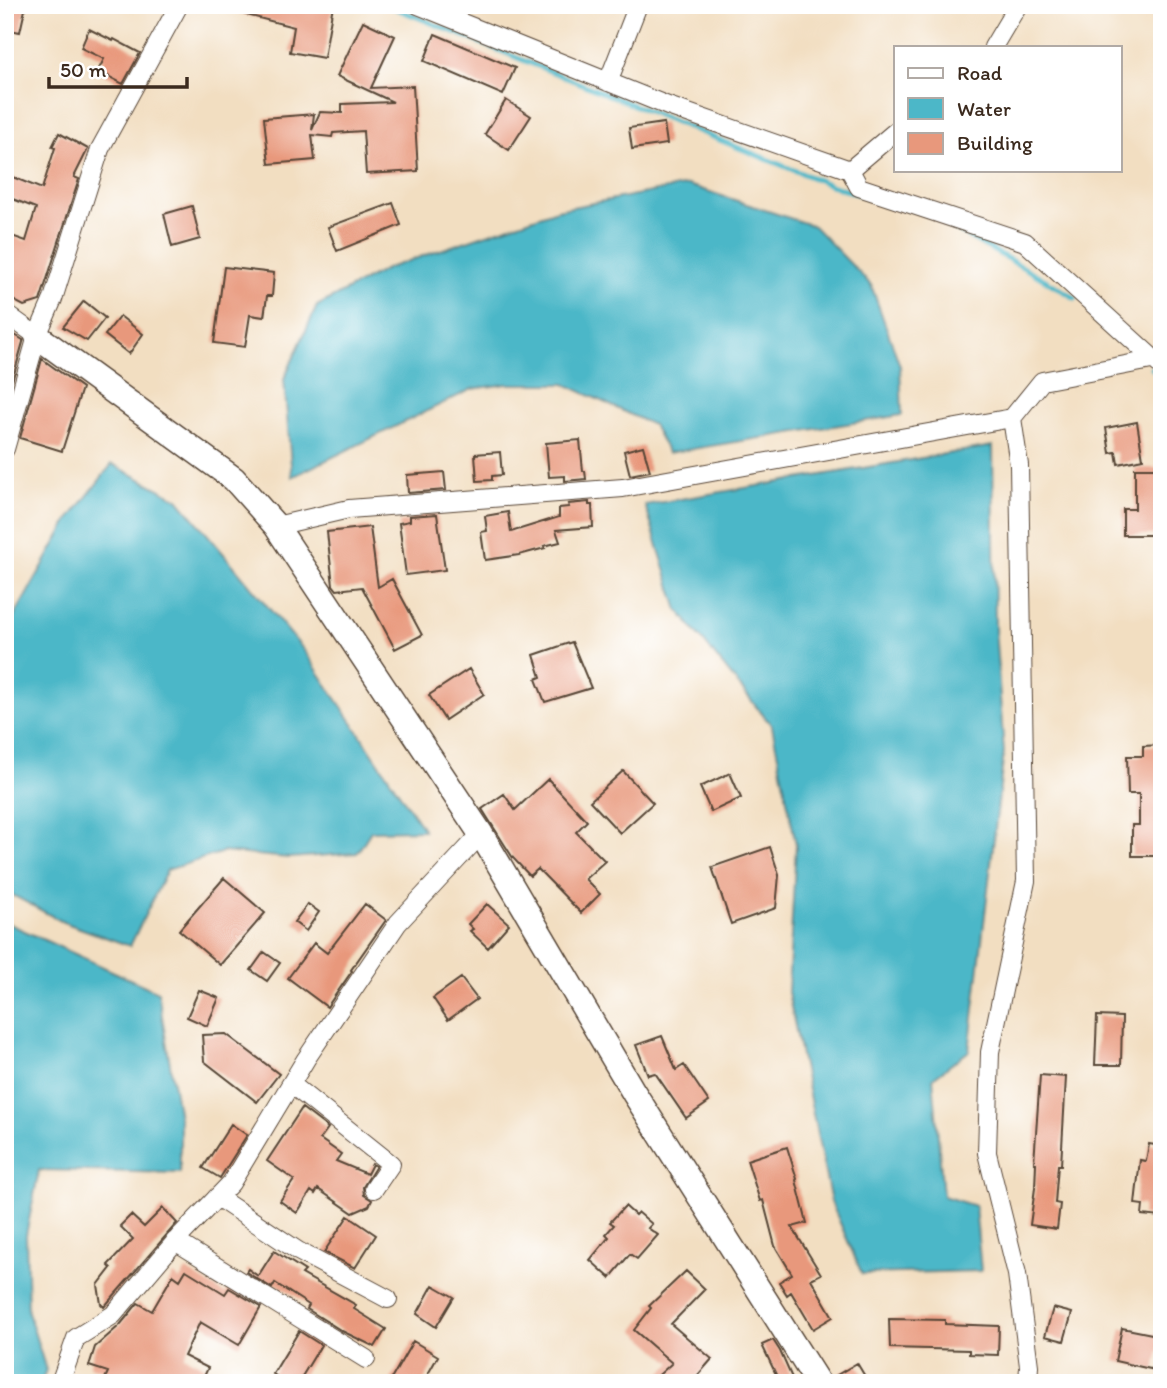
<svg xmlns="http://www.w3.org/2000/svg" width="1167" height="1388" font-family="Itim,sans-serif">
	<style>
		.water { fill: #4cb7c8; stroke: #447073; stroke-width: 2 }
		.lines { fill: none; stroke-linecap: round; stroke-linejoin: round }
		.stream { stroke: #4cb7c8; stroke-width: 5 }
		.building { fill: #e8987c }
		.street-casing { stroke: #564536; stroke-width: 20 }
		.secondary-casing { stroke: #564536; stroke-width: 27 }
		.street { stroke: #fff; stroke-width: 18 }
		.secondary { stroke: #fff; stroke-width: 24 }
	</style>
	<rect width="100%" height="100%" fill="#fff"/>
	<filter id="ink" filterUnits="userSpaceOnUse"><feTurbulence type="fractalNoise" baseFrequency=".0143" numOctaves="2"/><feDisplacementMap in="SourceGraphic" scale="14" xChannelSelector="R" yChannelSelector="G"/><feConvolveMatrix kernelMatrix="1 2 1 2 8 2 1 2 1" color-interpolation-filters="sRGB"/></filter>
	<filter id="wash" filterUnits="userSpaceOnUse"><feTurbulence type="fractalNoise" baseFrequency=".00686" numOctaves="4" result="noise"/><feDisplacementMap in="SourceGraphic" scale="28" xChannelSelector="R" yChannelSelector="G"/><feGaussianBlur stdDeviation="1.57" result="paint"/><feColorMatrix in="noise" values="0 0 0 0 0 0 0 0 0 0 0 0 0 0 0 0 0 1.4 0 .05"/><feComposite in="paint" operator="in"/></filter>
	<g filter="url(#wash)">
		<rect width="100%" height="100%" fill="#f2dec1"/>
		<path class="water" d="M688 185 814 226 871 285 900 366 902 415 668 453 653 425 565 384H507L472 389 292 477 284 379 317 306 388 268 557 210Z
			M993 446 995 629 1004 752 969 1051 933 1078 943 1196 975 1206 981 1271 862 1274 831 1202 788 992 796 844 772 726 678 610 645 505Z
			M112 464 178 499 303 649 424 830 371 831 357 853 289 858 223 852 167 870 130 946 63 922 5 891V633L68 521Z
			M5 922 158 992 180 1124V1173L39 1170 26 1235 28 1312 46 1370 41 1383H5Z"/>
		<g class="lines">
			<path class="stream" d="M387 5 833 186 858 194
				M944 223 1035 274 1075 298
				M1152 368 1162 378"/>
		</g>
		<g id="blocks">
			<path class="building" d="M5 5H26L20 32 5 29Z
				M231 5H333L324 58 290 52 294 27 231 11Z
				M363 21 395 36 371 88 413 86 418 171 366 174 363 131 333 133 332 137 312 135 315 160 269 164 264 118 314 114 312 130 320 112 342 113V104L393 102 337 76Z
				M89 29 113 41 114 39 140 53 123 84 98 71 104 59 81 48Z
				M435 34 515 68 503 95 424 61Z
				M506 100 531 116 509 150 485 134Z
				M664 123 667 144 632 149 629 128Z
				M59 133 88 149 74 177 79 179 42 295 40 301 24 306 5 296V247L9 235 26 241 36 208 5 196V174L42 189 55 148 52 147Z
				M393 203 401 225 337 251 328 227Z
				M192 206 200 239 172 247 164 214Z
				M224 267 274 273 272 296H267L264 317 250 315 245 347 214 343Z
				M84 301 105 318 87 341 63 327Z
				M120 316 143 334 129 354 105 335Z
				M5 329 23 340V342L5 406Z
				M42 359 82 388 62 451 20 438Z
				M1137 422 1143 459 1118 464 1116 452 1110 453 1106 428Z
				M580 440 583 471H585L586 479 565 481V476L549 477 546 443Z
				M643 446 650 471 630 475 624 451Z
				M500 452 502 475 492 476V480L477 481 475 454Z
				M1135 468H1162V535H1123V509H1135Z
				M444 472 446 490 408 493 407 475Z
				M589 502V505H592L593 527 556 530 560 542 544 546 545 548 519 555 485 560 481 532 487 531 485 516 508 512 511 532 559 517V508L569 507 568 504Z
				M437 514 445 570 406 575 399 523 410 521V516Z
				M370 527 378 587 392 579 422 635 395 649 362 587 337 590 333 585 327 532Z
				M572 642 591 688 545 702 536 679 541 677 534 655Z
				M469 669 484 694 445 720 429 695Z
				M1162 745V856H1132V825H1139V794H1128L1127 756H1143V746Z
				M623 771 653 803 620 833 590 801Z
				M730 773 741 798 711 812 700 787Z
				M548 779 587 821 576 832 605 861 585 879 600 894 581 913 538 869 530 876 513 858 482 809 504 794 515 810Z
				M770 847 779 875 776 908 731 924 712 867Z
				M224 878 265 913 220 965 179 930Z
				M308 904 319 912 306 931 294 922Z
				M365 904 386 920 351 970 352 971 327 1007 288 978 314 943 327 953Z
				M487 904 509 924 488 948 470 931 473 929 468 924Z
				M264 952 280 963 267 981 251 970Z
				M461 978 477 999 448 1020 433 998Z
				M199 990 219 998 207 1026 187 1017Z
				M1097 1016 1122 1017 1121 1065H1095Z
				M226 1034 279 1074 257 1102 204 1061 202 1035Z
				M662 1036 676 1070 684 1065 709 1102 686 1118 655 1073 648 1075 636 1045Z
				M1040 1075 1066 1077 1061 1165H1058L1055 1203 1060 1204 1057 1229 1030 1225 1035 1188 1036 1163H1034Z
				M302 1108 328 1128 320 1139 341 1154 336 1161 367 1174 372 1164 376 1166 363 1187 364 1195 372 1200 369 1206 353 1213 318 1189 315 1194 311 1191 297 1213 280 1201 294 1180 267 1161Z
				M231 1124 247 1135 220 1178 203 1168Z
				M1149 1144 1162 1146 1161 1217 1142 1215 1143 1205 1135 1204 1140 1160 1146 1161Z
				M787 1147 797 1179 796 1180 807 1223 792 1227 821 1274 811 1279 833 1317 813 1329 791 1292 787 1295 779 1282 792 1274 775 1246 763 1200 760 1201 747 1160Z
				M625 1206 635 1215 638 1212 652 1224 648 1228 658 1235 637 1259 630 1254 610 1278 590 1260 609 1237 606 1234 614 1225 610 1222Z
				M163 1208 177 1223 104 1307 101 1304 98 1285 111 1268 108 1265 133 1239 120 1226 131 1215 144 1227Z
				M348 1216 376 1235 355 1268 324 1252Z
				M274 1251 305 1271 302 1274 356 1305 354 1309 386 1329 375 1347 342 1331 307 1309 309 1305 275 1283 272 1288 246 1272 248 1269 258 1276Z
				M186 1270 225 1294 229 1288 261 1307 239 1345 200 1322 184 1356 208 1368 201 1383H103L108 1372 89 1366 95 1347 120 1325 138 1303 152 1311 173 1275 180 1280Z
				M686 1271 705 1289 671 1324 712 1359 691 1383H650L672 1363 634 1330 651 1308 649 1306Z
				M433 1285 454 1297 436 1327 417 1314Z
				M1053 1308 1072 1313 1064 1341 1045 1336Z
				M889 1319 945 1320V1324L999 1326 998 1355 969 1354V1350L890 1348Z
				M1122 1328 1162 1336 1155 1370 1115 1361Z
				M299 1331 321 1345 298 1383H287L273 1374Z
				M773 1340 780 1351 792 1378 780 1383 762 1345Z
				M413 1341 438 1356 423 1383H389Z
				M857 1363 869 1383H833L832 1378Z"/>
		</g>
	</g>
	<g filter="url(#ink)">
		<use href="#blocks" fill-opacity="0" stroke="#564536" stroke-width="2"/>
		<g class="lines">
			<g class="street-casing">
				<path id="street" d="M418 5 668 106 850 170 859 187 1025 242 1159 364
					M993 47 1018 5
					M608 82 638 5
					M850 170 896 131
					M5 313 37 336
					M1012 418 1019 465 1026 881 990 1052 987 1153 1017 1274 1029 1366 1028 1383
					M5 449 37 336 53 299 100 149 179 5
					M276 526 349 509 623 488 1012 418 1042 381 1162 358
					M291 1084 391 1164 374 1189
					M217 1197 298 1251 388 1299
					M175 1241 366 1359
					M60 1383 76 1338 113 1315 180 1236 231 1183 306 1059 398 923 481 834"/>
			</g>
			<g class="secondary-casing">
				<path id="secondary" d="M37 336 234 479 276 526 481 834 634 1093 818 1383"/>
			</g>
			<use href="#street" class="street"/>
			<use href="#secondary" class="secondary"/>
		</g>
	</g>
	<rect width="1167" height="1388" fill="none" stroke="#fff" stroke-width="28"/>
	<rect x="894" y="46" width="228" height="126" fill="#ffffff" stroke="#b1aaa5" stroke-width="2"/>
	<rect x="908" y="68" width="35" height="10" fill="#ffffff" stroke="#b1aaa5" stroke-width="2"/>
	<text x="957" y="80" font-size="21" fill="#3b2a1e">Road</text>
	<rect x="908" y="98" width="35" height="21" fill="#4cb7c8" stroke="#b1aaa5" stroke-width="2"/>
	<text x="957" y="116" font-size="21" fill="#3b2a1e">Water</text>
	<rect x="908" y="133" width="35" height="21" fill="#e8987c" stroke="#b1aaa5" stroke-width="2"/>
	<text x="957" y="150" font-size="21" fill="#3b2a1e">Building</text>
	<path d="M49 77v10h138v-10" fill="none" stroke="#3b2a1e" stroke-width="3.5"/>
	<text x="60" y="77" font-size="21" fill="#3b2a1e" stroke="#ffffff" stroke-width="5" paint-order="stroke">50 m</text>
</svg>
